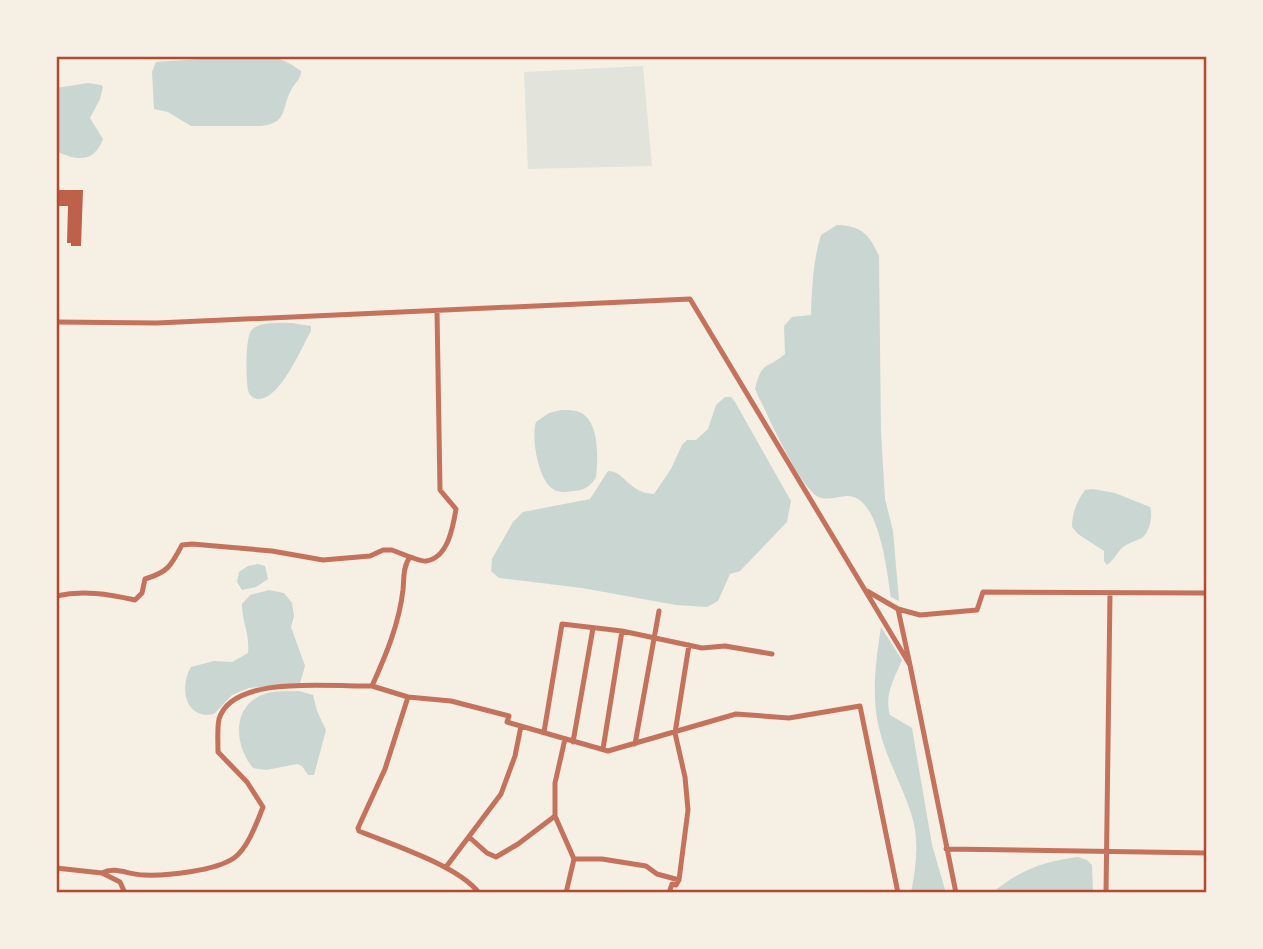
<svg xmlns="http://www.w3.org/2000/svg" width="1263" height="949" font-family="'Golos Text',sans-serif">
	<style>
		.green { fill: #e2e4dc }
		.water { fill: #c9d6d2 }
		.building { fill: #bf614a }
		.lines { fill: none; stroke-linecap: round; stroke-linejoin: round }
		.minor { stroke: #c5725c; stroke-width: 5 }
		.neatline { fill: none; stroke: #b5482f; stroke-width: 2.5 }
	</style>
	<rect width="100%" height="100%" fill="#f6efe4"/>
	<path class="green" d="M643 66 652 166 528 169 524 72Z"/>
	<path class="water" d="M242 56C269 56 279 55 301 71 301 80 295 82 291 90 281 109 288 123 261 126H191L168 112 154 109 152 72 156 62Z
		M88 83 101 85 103 87 100 99 90 118 103 139C94 163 77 161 56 151V88Z
		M837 225C862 226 869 234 879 256L881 433 885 499 893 531 899 601 891 597C887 574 880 495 847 496 835 497 821 503 812 492 793 473 767 414 755 389 763 359 765 371 785 354L784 326 792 317 811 315C812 287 813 261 821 235Z
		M292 323 311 326V331C301 348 282 396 260 399 254 400 249 395 248 390 246 380 245 339 251 331 258 321 282 323 292 323Z
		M725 397H731L735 402 791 501 787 522 740 571 730 574 718 601 707 607 676 605 582 588 499 578 491 571 492 559 513 522 523 512 590 499 608 471C625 471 628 493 654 494L671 469 682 445 687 440H696L708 429 716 405Z
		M561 410C567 410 574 410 579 412 600 420 598 459 596 477 591 486 585 490 574 491 568 492 558 493 553 489 538 480 531 437 536 422L549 413Z
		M1093 489 1115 493 1150 507C1153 515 1150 532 1142 538 1135 541 1128 543 1122 548 1116 554 1114 560 1107 565L1104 561V551L1078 534 1072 527C1072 513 1077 501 1085 490Z
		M258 564 265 566 268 579 256 587 242 590 237 582 239 572 248 566Z
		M269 590 284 593 292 603 294 616 291 627 305 666 300 683 249 688 232 695 214 714C185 720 179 687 191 667L214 661 232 662 248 653C250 633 242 623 242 604L250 595Z
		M881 627 902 660C894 679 884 695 890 715L912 728 932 845 946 893H911C916 866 920 840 911 813 902 785 886 758 879 728 871 696 876 659 881 627Z
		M299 691 313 695 317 711 326 730 314 775H308L302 766 297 764 266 770 253 768C234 745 231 705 265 694 275 690 288 692 299 691Z
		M1078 857 1087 860 1092 865 1093 893H992C1018 871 1044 861 1078 857Z"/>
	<path class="building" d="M56 190H83L81 246H71V243H67L68 206H56Z"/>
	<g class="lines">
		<path class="minor" d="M56 322 157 323 690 299 910 665 898 609
			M867 591 898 609 920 615 977 610 983 592 1207 593
			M56 596C83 590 108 594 135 600L142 593 145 579C168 572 171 566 182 545L192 544 272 551 323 560 370 556 383 550H392L410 557
			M910 665 956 893
			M372 686C386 655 399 624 403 590 404 579 403 566 410 557 414 558 422 562 426 561 448 558 453 527 456 509L440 490 437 311
			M408 697 385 769 358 828 359 831C393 845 459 866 479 893
			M544 732 562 624 622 631 702 648 725 646 772 654
			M565 739 555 783V816L574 859 566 893
			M573 742 593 628
			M635 744 659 611
			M603 749 622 631
			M469 837 487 853 496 857 518 844 555 816
			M946 849 1207 853
			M574 859H602L646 866 657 874 679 880
			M446 867 501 794 515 756 521 726
			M56 868 102 873 120 882 125 893
			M102 873C115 866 129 875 144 875 166 876 215 871 234 858 248 848 257 822 263 807L247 782 218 752C218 742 217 729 219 719 232 676 325 686 359 686H372L408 697 451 701 509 716 507 722 608 751 736 714 789 718 860 706 898 893
			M669 893 672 884 676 885 679 880 688 810 685 777 675 733 689 645
			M1106 893 1110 593"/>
	</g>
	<rect width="1263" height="949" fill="none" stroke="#f6efe4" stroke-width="116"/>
	<rect x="58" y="58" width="1147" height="833" class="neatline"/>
</svg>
